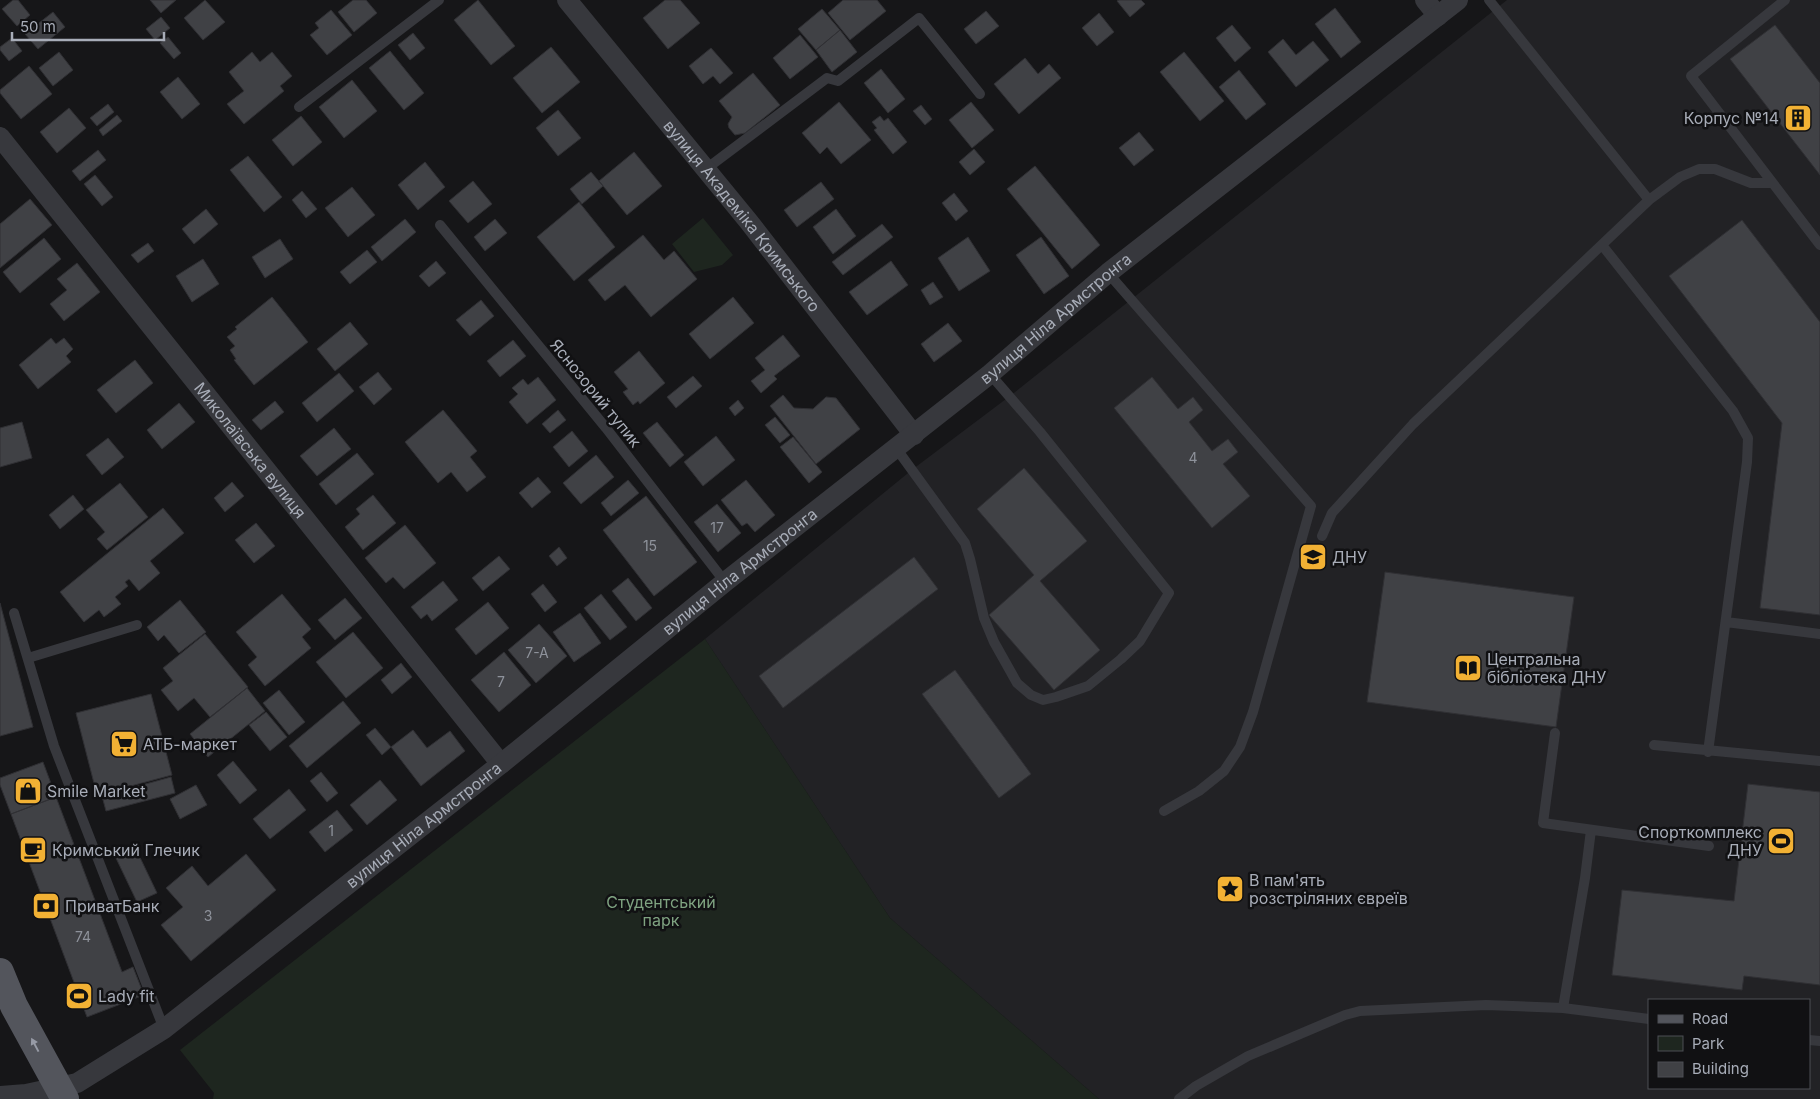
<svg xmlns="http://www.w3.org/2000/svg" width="1820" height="1099" font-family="Inter,sans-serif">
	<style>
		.built { fill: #222225; fill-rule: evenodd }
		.green { fill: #1e261f }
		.building { fill: #404145; stroke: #303034 }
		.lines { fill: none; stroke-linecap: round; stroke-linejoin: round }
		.lane { stroke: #37383d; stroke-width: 10 }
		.street { stroke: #37383d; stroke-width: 20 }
		.primary { stroke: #53555c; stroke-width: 28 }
		.oneway { fill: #979ba6 }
		.labels { text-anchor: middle; stroke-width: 5; stroke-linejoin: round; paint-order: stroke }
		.number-label { font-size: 14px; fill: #8e929b }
		.poi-label { font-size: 16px; fill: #a8adb8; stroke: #111113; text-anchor: start }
		.street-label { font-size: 16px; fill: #a8adb8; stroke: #111113 }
		.park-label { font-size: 16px; fill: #7fa381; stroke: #111113 }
	</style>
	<rect width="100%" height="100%" fill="#161618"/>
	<path class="built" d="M1507 0H1820V1099H1099L890 918 705 639 913 469 1010 396ZM1649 1000H1809V1088H1649Z"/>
	<path class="green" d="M703 218 733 255 722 265 694 272 672 244Z
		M705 639 890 918 1099 1099H213L214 1093 180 1050Z"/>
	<path class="building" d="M13 0H18L30 15 17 26 2 9Z
		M150 0H176L161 13Z
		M205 0 225 22 203 40 184 18Z
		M353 0H366L377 13 354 32 338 12Z
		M478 0 515 46 491 65 454 20Z
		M665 0H680L700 23 668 49 643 18Z
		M843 0H877L886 11 850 40 828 13Z
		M1119 0H1141L1145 4 1130 17 1117 1Z
		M1335 8 1361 42 1341 58 1315 24Z
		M822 9 840 30 816 50 798 29Z
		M331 10 352 35 327 55 310 35 319 28 315 23Z
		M986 11 999 26 976 44 964 29Z
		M53 12 65 27 38 49 25 34Z
		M1099 13 1114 32 1097 46 1082 28Z
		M161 17 170 28 155 40 146 29Z
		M1232 25 1251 48 1235 62 1216 38Z
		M1775 25 1820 83V175L1730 59Z
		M840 30 857 52 832 72 816 50Z
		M413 33 425 48 410 60 398 45Z
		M800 35 818 57 790 79 773 58Z
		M168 37 181 53 174 59 160 43Z
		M12 38 22 51 9 61 0 50V47Z
		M1283 39 1296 55 1313 41 1329 60 1296 87 1268 52Z
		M551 47 580 82 542 113 513 78Z
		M711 48 733 73 720 84 713 76 703 84 689 66Z
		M390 51 424 93 404 110 369 68Z
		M59 52 73 70 53 86 39 68Z
		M252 52 260 62 272 52 292 76 280 86 284 91 244 124 227 104 244 91 229 72Z
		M1184 52 1224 101 1200 121 1160 72Z
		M1025 58 1038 74 1049 64 1061 78 1019 114 994 84Z
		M29 66 52 94 21 119 0 93V90Z
		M881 69 905 99 888 113 864 83Z
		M1239 70 1266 104 1246 120 1219 87Z
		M753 73 780 105 745 133 735 135 729 128 728 124 732 117 719 101Z
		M178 77 200 104 182 119 160 92Z
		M352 80 377 111 344 138 319 107Z
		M839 102 871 140 841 164 827 147 820 154 802 133Z
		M971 102 994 130 972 148 949 120Z
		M108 104 114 112 97 126 90 118Z
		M921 105 932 119 925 125 913 111Z
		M69 108 86 128 57 153 40 132Z
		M558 110 581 138 558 156 536 128Z
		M117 115 122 121 103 136 99 130Z
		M301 116 322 142 293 166 272 140Z
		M880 116 884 121 888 118 907 142 893 154 874 130 877 128 872 122Z
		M1139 132 1154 150 1134 166 1119 148Z
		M974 149 985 162 970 175 959 162Z
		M98 150 106 160 80 181 72 171Z
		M634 152 662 186 627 215 599 181Z
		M248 156 282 197 264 212 230 170Z
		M425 162 445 187 418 210 398 185Z
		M1035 166 1100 245 1072 269 1007 189Z
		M591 172 603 186 582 204 570 189Z
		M95 175 113 197 102 206 84 184Z
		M473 181 492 204 468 223 449 201Z
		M821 182 834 199 797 227 784 210Z
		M352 187 375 215 348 237 325 208Z
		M302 191 317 209 306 218 292 200Z
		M954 193 968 211 956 221 942 203Z
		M30 199 52 225 0 268V224Z
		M579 202 615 247 574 281 537 237Z
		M206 209 218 224 194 244 182 229Z
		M836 209 856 236 833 254 813 227Z
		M405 219 416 232 382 261 371 247Z
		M495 219 507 233 485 251 474 237Z
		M1742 220 1820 322V615L1760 608 1782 423 1669 276Z
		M882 224 893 237 843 275 832 262Z
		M643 235 664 260 674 251 697 279 651 317 625 285 605 301 588 280Z
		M968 237 990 271 959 291 938 258Z
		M1041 237 1069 276 1044 294 1016 255Z
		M44 238 61 259 20 293 3 272Z
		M280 239 293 259 265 278 252 257Z
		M148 243 154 251 138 263 131 255Z
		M367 250 377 262 350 284 340 272Z
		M203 259 219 284 192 302 176 276Z
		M436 261 446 273 429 287 419 276Z
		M891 261 908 285 867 315 849 292Z
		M77 263 100 292 64 321 50 304 67 290 57 279Z
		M933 282 943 297 930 305 921 290Z
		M272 297 308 342 254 385 234 360 236 359 230 350 235 346 227 337 237 329 235 327Z
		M733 297 754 323 710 359 689 334Z
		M481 300 494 316 470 336 456 320Z
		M350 322 368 344 335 371 317 349Z
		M948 323 962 341 934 362 921 344Z
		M783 335 800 356 774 376 777 379 761 393 751 381 765 370 755 358Z
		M51 338 56 344 64 338 73 349 66 356 71 362 38 389 19 365Z
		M513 340 526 356 500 377 487 361Z
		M639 351 665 383 640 404 638 401 633 405 623 392 628 389 614 372Z
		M135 360 153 383 116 413 97 390Z
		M378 372 392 389 374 405 359 387Z
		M339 373 354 391 317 422 302 403Z
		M693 376 702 386 676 408 667 397Z
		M538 377 556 400 527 424 509 402 518 394 512 388 523 379 528 385Z
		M1152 377 1178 409 1193 397 1203 410 1189 422 1212 451 1228 439 1238 452 1223 464 1250 496 1212 528 1114 408Z
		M783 395 794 408 813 409 826 397 836 398 860 429 816 464 770 406Z
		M738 400 744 408 735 416 729 408Z
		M275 401 284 412 261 430 252 420Z
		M179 403 195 422 162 449 147 430Z
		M443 410 477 451 470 457 486 477 467 492 451 472 438 483 405 442Z
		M558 410 566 420 550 433 542 424Z
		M775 417 790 435 780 443 765 425Z
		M22 422 32 458 0 467V428Z
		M657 422 684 455 670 467 643 433Z
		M628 427 634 434 626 440 620 433Z
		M334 428 351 449 317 476 300 456Z
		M572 431 588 451 569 467 553 447Z
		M716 436 735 460 703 486 684 462Z
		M793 437 822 472 809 483 780 447Z
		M108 438 124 457 102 475 86 455Z
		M357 453 374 474 336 505 319 484Z
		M596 455 614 477 581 504 563 483Z
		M1024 468 1087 541 1040 581 1100 650 1054 690 989 615 1034 575 977 509Z
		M538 477 551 492 532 508 519 493Z
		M628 480 639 493 611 516 601 503Z
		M746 480 775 515 755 532 747 523 742 526 721 500Z
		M232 482 244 496 225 512 214 498Z
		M120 483 148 517 107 550 97 539 105 532 86 510Z
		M73 495 84 509 60 529 49 515Z
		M373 495 396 523 363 550 345 527 360 514 356 509Z
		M646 496 697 562 654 596 603 530Z
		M717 504 741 533 718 552 694 522Z
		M163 508 184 533 150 561 160 573 139 591 129 579 125 582 128 586 115 597 121 604 104 617 99 610 84 622 60 592Z
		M256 523 275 546 254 563 235 540Z
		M405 525 436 563 404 589 393 577 386 583 365 558Z
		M559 547 567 558 557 566 549 556Z
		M499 556 510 569 483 591 472 578Z
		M914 557 938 589 783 708 759 676Z
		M1385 572 1574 597 1556 727 1367 702Z
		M628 578 652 608 636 621 612 591Z
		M443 581 458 600 432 621 427 614 421 619 411 607Z
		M543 584 557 602 545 612 531 594Z
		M282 594 311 629 302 637 311 648 265 686 248 665 257 657 236 632Z
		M601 594 627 627 610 640 584 608Z
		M345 598 362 618 335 640 318 620Z
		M180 600 206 632 179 653 164 635 158 641 147 627Z
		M488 602 509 628 476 655 455 629Z
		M0 603 33 727 0 736Z
		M580 613 601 643 574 662 553 632Z
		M539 624 567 656 536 683 508 650Z
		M353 632 383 668 346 698 316 662Z
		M205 634 248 687 210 717 194 698 178 711 161 690 173 681 163 668Z
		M504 652 531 685 499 712 471 680Z
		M401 663 412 677 392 694 381 680Z
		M955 670 1031 774 999 798 922 694Z
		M247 688 265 711 208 757 190 734Z
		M279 690 305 722 289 735 263 703Z
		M151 694 172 775 97 795 76 713Z
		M343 701 361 723 307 768 289 746Z
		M266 712 287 737 270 751 249 725Z
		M375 728 391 747 382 755 366 735Z
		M413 730 427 748 450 731 465 751 421 786 391 747Z
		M233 761 257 790 240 804 217 775Z
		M43 762 56 797 11 814 0 785V778Z
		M321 772 338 793 327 802 310 781Z
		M171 777 175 793 106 811 102 796Z
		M380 780 397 800 367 825 350 805Z
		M1748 784 1820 792V985L1744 976 1742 990 1612 975 1622 890 1734 901Z
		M196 785 207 805 180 819 170 799Z
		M289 789 306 810 270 839 253 819Z
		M56 797 122 972 133 967 144 995 87 1017 11 814Z
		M337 810 353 830 325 852 309 832Z
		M135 847 157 893 137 902 115 856Z
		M246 854 276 890 191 961 161 925 183 907 166 888 192 866 208 886Z"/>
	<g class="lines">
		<path class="lane" d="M1489 0 1649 200
			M1785 0 1691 76 1820 245
			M299 107 439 0
			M706 169 827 78 838 81 919 18 980 94
			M440 225 606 428 725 582
			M1602 245 1733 411 1748 438 1747 462 1708 752
			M1108 273 1311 506 1253 712 1240 747 1224 771 1199 791 1164 811
			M896 448 965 543 970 559 984 618 994 642 1017 683 1031 695 1043 700 1056 697 1088 686 1121 659 1140 641 1169 593 1040 432 990 374
			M1322 536 1332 513 1413 424 1649 200 1680 177 1699 169H1715L1751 183H1772
			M14 613 54 746 164 1029
			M1726 622 1820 634
			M28 658 137 625
			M1555 733 1543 823 1709 846
			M1654 745 1820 761
			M1591 830 1585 878 1563 1008 1649 1019
			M1809 1040 1820 1041
			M1179 1099 1196 1086 1248 1056 1345 1015 1360 1011 1486 1005 1563 1008"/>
		<g class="street">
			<path id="s1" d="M567 0 749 222 914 435"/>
			<path d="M1425 0 1438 16"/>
			<path id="s2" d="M0 137 501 764"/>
			<path id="s3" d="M0 1096 26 1094 77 1083 164 1029 501 764 725 582 990 374 1108 273 1458 0"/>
		</g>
		<path class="primary" d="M0 972 14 1006 65 1099"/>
	</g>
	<defs><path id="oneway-solid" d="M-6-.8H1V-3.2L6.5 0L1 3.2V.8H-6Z" transform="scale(1.25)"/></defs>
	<use class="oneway" href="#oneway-solid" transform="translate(35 1045) rotate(-118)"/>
	<defs>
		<g id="building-square" transform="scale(1.4375)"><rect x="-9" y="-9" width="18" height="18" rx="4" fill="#f2b134" stroke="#111113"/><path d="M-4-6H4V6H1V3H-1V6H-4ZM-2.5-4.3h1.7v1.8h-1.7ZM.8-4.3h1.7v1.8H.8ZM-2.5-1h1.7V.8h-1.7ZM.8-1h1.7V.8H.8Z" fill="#111"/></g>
		<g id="university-square" transform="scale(1.4375)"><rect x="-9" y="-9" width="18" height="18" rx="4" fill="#f2b134" stroke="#111113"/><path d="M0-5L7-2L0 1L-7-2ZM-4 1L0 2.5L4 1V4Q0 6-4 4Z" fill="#111"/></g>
		<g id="library-square" transform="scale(1.4375)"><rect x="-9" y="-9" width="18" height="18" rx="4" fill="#f2b134" stroke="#111113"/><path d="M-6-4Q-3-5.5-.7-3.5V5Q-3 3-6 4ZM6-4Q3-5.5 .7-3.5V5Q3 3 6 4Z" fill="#111"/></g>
		<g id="supermarket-square" transform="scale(1.4375)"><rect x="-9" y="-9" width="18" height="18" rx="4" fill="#f2b134" stroke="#111113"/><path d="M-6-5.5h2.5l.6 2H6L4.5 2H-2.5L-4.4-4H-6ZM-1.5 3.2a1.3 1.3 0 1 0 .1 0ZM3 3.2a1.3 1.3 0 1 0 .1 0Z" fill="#111"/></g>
		<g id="shop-square" transform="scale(1.4375)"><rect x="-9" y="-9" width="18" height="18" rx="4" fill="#f2b134" stroke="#111113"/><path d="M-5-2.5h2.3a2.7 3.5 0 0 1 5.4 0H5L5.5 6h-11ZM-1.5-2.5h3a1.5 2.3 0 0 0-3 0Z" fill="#111"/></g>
		<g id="stadium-square" transform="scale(1.4375)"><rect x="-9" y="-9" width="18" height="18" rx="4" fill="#f2b134" stroke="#111113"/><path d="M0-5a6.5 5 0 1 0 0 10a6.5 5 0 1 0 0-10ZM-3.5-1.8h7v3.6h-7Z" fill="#111"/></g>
		<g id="cafe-square" transform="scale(1.4375)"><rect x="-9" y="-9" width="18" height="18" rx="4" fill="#f2b134" stroke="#111113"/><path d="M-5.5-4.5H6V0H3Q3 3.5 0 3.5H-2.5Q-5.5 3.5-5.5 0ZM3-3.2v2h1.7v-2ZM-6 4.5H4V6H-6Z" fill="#111"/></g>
		<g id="sight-square" transform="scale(1.4375)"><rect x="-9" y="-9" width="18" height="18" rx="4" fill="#f2b134" stroke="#111113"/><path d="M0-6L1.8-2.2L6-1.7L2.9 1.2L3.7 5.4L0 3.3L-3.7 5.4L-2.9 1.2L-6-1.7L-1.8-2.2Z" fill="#111"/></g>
		<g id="bank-square" transform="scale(1.4375)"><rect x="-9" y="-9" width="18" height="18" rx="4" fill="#f2b134" stroke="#111113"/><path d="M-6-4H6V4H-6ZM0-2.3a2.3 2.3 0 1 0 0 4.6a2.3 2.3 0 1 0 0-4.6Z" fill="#111"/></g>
	</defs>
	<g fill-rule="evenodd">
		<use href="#building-square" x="1798" y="118"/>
		<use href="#university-square" x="1313" y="557"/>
		<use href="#library-square" x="1468" y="668"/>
		<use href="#supermarket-square" x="124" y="744"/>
		<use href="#shop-square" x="28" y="791"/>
		<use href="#stadium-square" x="1781" y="841"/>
		<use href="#cafe-square" x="33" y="850"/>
		<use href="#sight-square" x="1230" y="889"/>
		<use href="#bank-square" x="46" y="906"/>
		<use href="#stadium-square" x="79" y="996"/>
	</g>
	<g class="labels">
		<g class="number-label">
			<text x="1193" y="463">4</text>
			<text x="717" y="533">17</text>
			<text x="650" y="551">15</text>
			<text x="537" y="658">7-А</text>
			<text x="501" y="687">7</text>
			<text x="331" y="836">1</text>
			<text x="208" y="921">3</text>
			<text x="83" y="942">74</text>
		</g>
		<g class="poi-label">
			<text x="1779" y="124" text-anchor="end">Корпус №14</text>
			<text x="1332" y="563">ДНУ</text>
			<text x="1487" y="665">Центральна<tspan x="1487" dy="18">бібліотека ДНУ</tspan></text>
			<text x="143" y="750">АТБ-маркет</text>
			<text x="47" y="797">Smile Market</text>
			<text x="1762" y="838" text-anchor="end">Спорткомплекс<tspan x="1762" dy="18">ДНУ</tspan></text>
			<text x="52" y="856">Кримський Глечик</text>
			<text x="1249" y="886">В пам'ять<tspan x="1249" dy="18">розстріляних євреїв</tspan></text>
			<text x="65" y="912">ПриватБанк</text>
			<text x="98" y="1002">Lady fit</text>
		</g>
		<g class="street-label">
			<text dy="6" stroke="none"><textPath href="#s1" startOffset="278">вулиця Академіка Кримського</textPath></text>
			<text dy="6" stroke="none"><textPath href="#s3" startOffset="1321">вулиця Ніла Армстронга</textPath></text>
			<text transform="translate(596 393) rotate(51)" y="6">Яснозорий тупик</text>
			<text dy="6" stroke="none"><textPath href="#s2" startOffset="401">Миколаївська вулиця</textPath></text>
			<text dy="6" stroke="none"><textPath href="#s3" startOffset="916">вулиця Ніла Армстронга</textPath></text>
			<text dy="6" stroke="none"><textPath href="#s3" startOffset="511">вулиця Ніла Армстронга</textPath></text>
		</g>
		<g class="park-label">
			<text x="661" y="908">Студентський<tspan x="661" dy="18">парк</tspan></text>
		</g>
	</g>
	<rect x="1648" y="999" width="162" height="90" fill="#111113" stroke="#4d4f55"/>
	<rect x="1658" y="1015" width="25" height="8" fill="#53555c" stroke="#4d4f55"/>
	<text x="1692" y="1024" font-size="15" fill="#a8adb8">Road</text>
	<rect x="1658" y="1036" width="25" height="15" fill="#1e261f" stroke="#4d4f55"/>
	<text x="1692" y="1049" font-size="15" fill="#a8adb8">Park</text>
	<rect x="1658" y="1062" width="25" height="15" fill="#404145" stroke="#4d4f55"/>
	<text x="1692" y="1074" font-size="15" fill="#a8adb8">Building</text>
	<path d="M12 32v8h152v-8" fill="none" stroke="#a8adb8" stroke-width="2.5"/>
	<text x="20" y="32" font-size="15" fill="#a8adb8" stroke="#111113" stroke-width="4" paint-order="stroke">50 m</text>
</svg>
